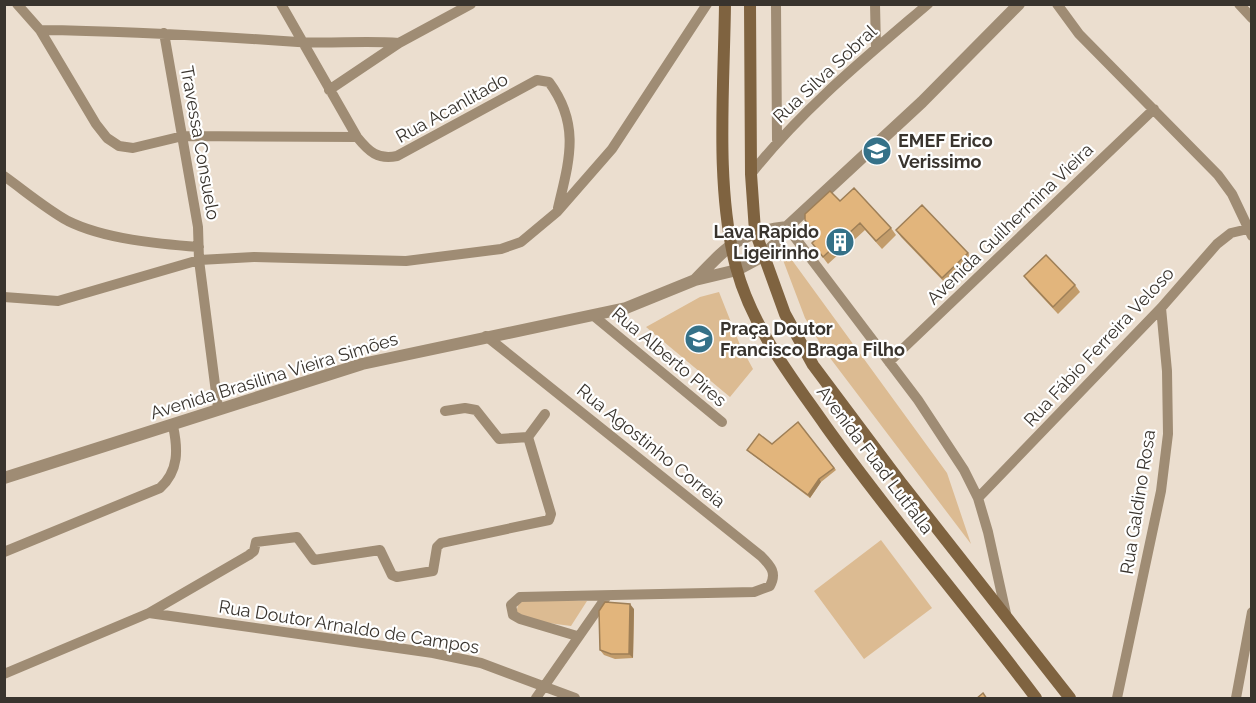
<svg xmlns="http://www.w3.org/2000/svg" width="1256" height="703" font-family="Raleway,sans-serif">
	<style>
		.green { fill: #dcbb92 }
		.lines { fill: none; stroke-linecap: round; stroke-linejoin: round }
		.minor { stroke: #9f8c74; stroke-width: 10 }
		.tertiary { stroke: #9f8c74; stroke-width: 12 }
		.secondary { stroke: #7f6340; stroke-width: 12 }
		.wall { fill: #c29c6b }
		.shaded-wall { fill: #9e7f57 }
		.building { fill: #e2b57c; stroke: #9e7f57; stroke-width: 1.5 }
		.labels { text-anchor: middle; stroke-width: 4.5; stroke-linejoin: round; paint-order: stroke }
		.street-label { font-size: 18px; fill: #39342e; stroke: #fff }
		.poi-label { font-size: 18px; font-weight: bold; fill: #39342e; stroke: #fff; text-anchor: start }
	</style>
	<rect width="100%" height="100%" fill="#ebdecf"/>
	<path class="green" d="M789 256 947 473 971 544 824 350 805 318 783 260Z
		M719 292 740 345 753 369 730 397 646 327 700 297Z
		M881 540 932 608 864 659 814 591Z
		M530 598 587 601 571 626 526 620 516 613 519 601Z"/>
	<g class="lines">
		<path class="minor" d="M17 4 40 30 96 124 107 138 119 146 133 148 183 136 357 137
			M281 4 357 137C369 152 378 160 397 156L537 80 549 82C581 125 569 161 558 208
			M776 4 777 140
			M875 4 876 48
			M1057 4 1079 34 1218 175 1232 194 1252 236
			M1239 4 1252 18
			M40 30C126 31 211 36 298 42 331 44 365 40 399 43
			M164 33 198 227 199 260 218 408
			M329 90 399 43 471 4
			M751 174C801 110 866 57 928 4
			M4 176C25 191 45 208 68 221 104 239 159 244 199 247
			M787 227 918 400 964 470 978 498 988 532 1007 618
			M4 297 58 301 199 260 254 257 406 261 501 249 521 242 557 212 612 149 707 4
			M595 317 722 422
			M486 336 761 556C771 566 777 573 770 586L754 592 520 597 511 605 513 615 520 619 577 636
			M889 362 1154 109
			M528 437 545 414
			M978 498 1161 308 1217 244 1231 233 1252 228
			M4 552 160 488C179 471 178 449 173 426
			M149 613 433 653 481 663 575 698
			M4 674 149 613 249 555 254 551 256 542 297 537 314 560 380 550 392 575 397 577 433 571 437 547 441 543 549 520 551 514 528 437 499 439 476 410 465 408 445 411
			M536 698 607 596
			M1117 698 1161 491 1168 434 1167 371 1161 308
			M1236 698 1252 612"/>
		<path class="tertiary" d="M696 279C728 246 739 232 787 227
			M4 478 362 364 626 308 695 280 737 270 763 256 776 243 787 227 922 102 1019 4"/>
		<path class="secondary" d="M725 4C724 89 715 186 736 267 752 327 790 375 825 425 892 519 967 606 1036 698
			M750 4 751 174 755 231 785 314 813 365 902 484 1070 698"/>
	</g>
	<path class="wall" d="M840 201 891 228 896 235 882 249 865 230 828 264 812 243 818 237 805 220Z
		M896 230 968 253 973 261 947 285 901 237Z
		M1024 276 1075 285 1080 292 1058 314 1029 283Z
		M798 422 836 470 821 482 810 498 749 452 747 450 772 444Z
		M634 609 633 658 615 659 604 655 600 650Z"/>
	<path class="shaded-wall" d="M819 479 821 482 810 498 808 495Z
		M630 604 634 609 633 658 629 654Z"/>
	<path class="building" d="M854 188 891 228 876 241 860 223 823 257 812 243 818 237 805 220V214L830 191 840 201Z
		M922 205 968 253 942 278 896 230Z
		M1046 255 1075 285 1053 307 1024 276Z
		M798 422 834 468 819 479 808 495 747 450 759 434 772 444Z
		M605 602 630 604 629 654H611L600 650 599 611Z
		M983 693 987 699H976Z"/>
	<defs>
		<g id="school-disc" transform="scale(1.5)"><circle r="9.5" fill="#357188" stroke="#fff"/><path d="M0-5L7-2L0 1L-7-2ZM-4 1L0 2.5L4 1V4Q0 6-4 4Z" fill="#fff"/></g>
		<g id="building-disc" transform="scale(1.5)"><circle r="9.5" fill="#357188" stroke="#fff"/><path d="M-4-6H4V6H1V3H-1V6H-4ZM-2.5-4.3h1.7v1.8h-1.7ZM.8-4.3h1.7v1.8H.8ZM-2.5-1h1.7V.8h-1.7ZM.8-1h1.7V.8H.8Z" fill="#fff"/></g>
	</defs>
	<g fill-rule="evenodd">
		<use href="#school-disc" x="877" y="151"/>
		<use href="#building-disc" x="840" y="242"/>
		<use href="#school-disc" x="699" y="339"/>
	</g>
	<g class="labels">
		<g class="street-label">
			<text transform="translate(825 74) rotate(-43)" y="6">Rua Silva Sobral</text>
			<text transform="translate(452 108) rotate(-29)" y="6">Rua Acanlitado</text>
			<text transform="translate(200 143) rotate(80)" y="6">Travessa Consuelo</text>
			<text transform="translate(1010 224) rotate(-44)" y="6">Avenida Guilhermina Vieira</text>
			<text transform="translate(1099 347) rotate(-47)" y="6">Rua Fábio Ferreira Veloso</text>
			<text transform="translate(669 357) rotate(40)" y="6">Rua Alberto Pires</text>
			<text transform="translate(274 376) rotate(-17)" y="6">Avenida Brasilina Vieira Simões</text>
			<text transform="translate(651 446) rotate(39)" y="6">Rua Agostinho Correia</text>
			<text transform="translate(875 460) rotate(53)" y="6">Avenida Fuad Lutfalla</text>
			<text transform="translate(1138 502) rotate(-81)" y="6">Rua Galdino Rosa</text>
			<text transform="translate(349 627) rotate(9)" y="6">Rua Doutor Arnaldo de Campos</text>
		</g>
		<g class="poi-label">
			<text x="898" y="147">EMEF Erico<tspan x="898" dy="21">Verissimo</tspan></text>
			<text x="819" y="238" text-anchor="end">Lava Rapido<tspan x="819" dy="21">Ligeirinho</tspan></text>
			<text x="720" y="335">Praça Doutor<tspan x="720" dy="21">Francisco Braga Filho</tspan></text>
		</g>
	</g>
	<rect width="1256" height="703" fill="none" stroke="#39342e" stroke-width="12"/>
</svg>
